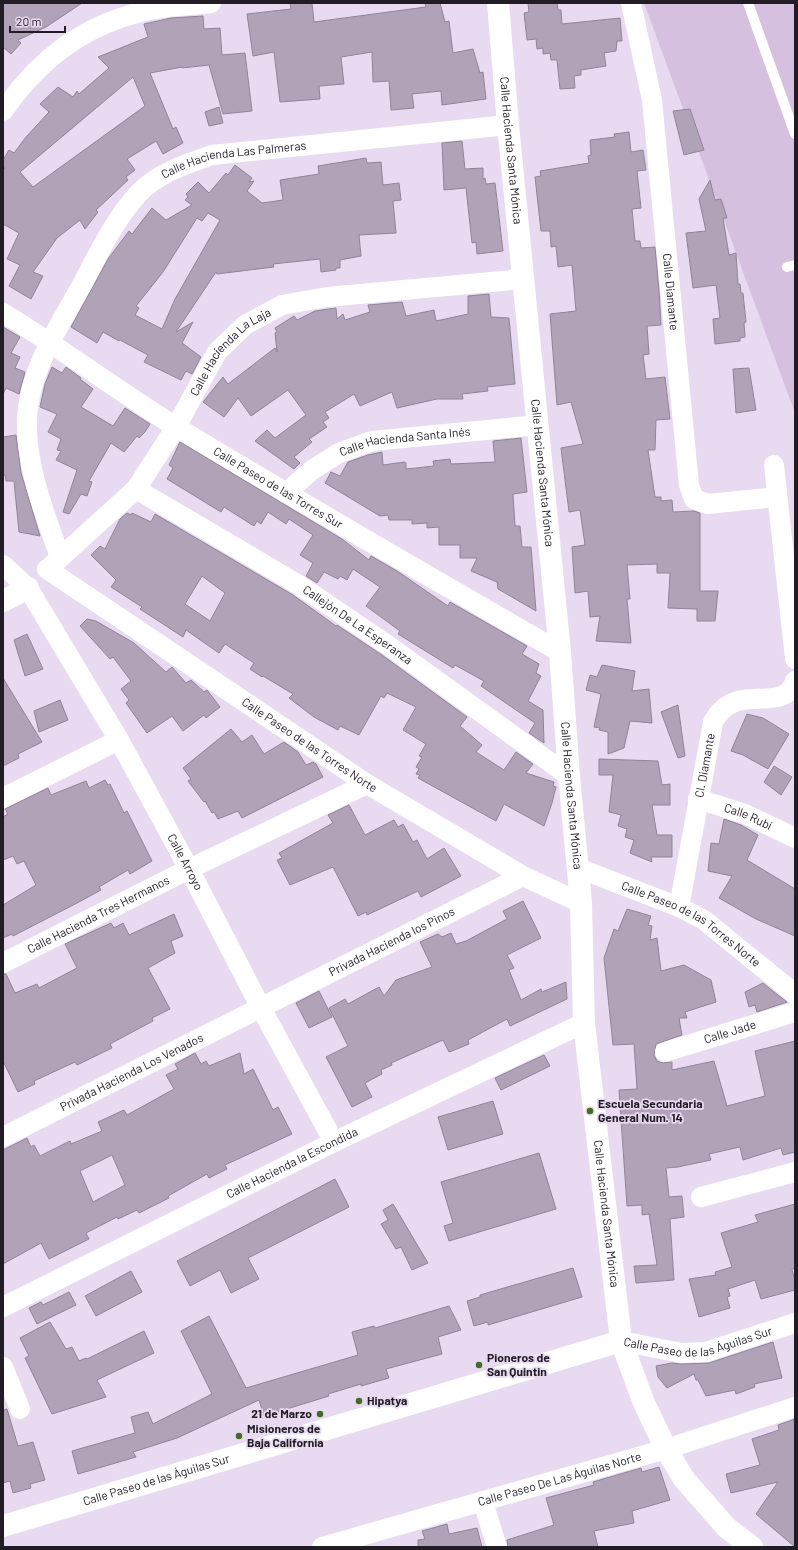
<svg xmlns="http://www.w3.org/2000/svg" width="798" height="1550" font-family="Barlow,sans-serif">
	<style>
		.green { fill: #d5c0df }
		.building { fill: #b0a2b7; stroke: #928498; fill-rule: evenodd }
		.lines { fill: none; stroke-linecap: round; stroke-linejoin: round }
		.service { stroke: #fff; stroke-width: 10 }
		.minor { stroke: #fff; stroke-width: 20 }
		.tertiary { stroke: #fff; stroke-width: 22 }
		.poi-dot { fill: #436b27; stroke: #e8daf0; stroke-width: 1.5 }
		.labels { text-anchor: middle; stroke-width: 3.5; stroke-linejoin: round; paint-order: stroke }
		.street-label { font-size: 12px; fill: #221d25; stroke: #e8daf0 }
		.poi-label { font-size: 12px; font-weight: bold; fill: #221d25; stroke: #e8daf0; text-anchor: start }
	</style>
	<rect width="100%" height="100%" fill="#e8daf0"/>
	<path class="green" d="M644 3H795V413Z"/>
	<path class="building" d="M3 3H82L46 27 18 40 21 43 11 54 3 47Z
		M290 3H312L314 22 426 7 425 3H440L445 22 449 21 453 53 473 49 480 73 483 72 486 99 442 105 441 91 412 94 414 108 391 110 389 81 373 82 372 52 341 57 344 84 319 86 320 99 280 102 274 52 253 56 247 14 291 9Z
		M528 3H557L558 10H561L562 24 620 18 622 41H617L616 51 604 53 606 66 581 70V75L574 76 575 88 560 89 557 60H551L550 53 543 54V48L537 49 536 39 527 40 524 13 529 12Z
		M203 16 204 29 220 28 222 55 245 53 252 111 223 114 209 65 182 68V67L150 73 173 129 176 127 183 143 163 154 156 141 127 159 135 170 126 177 128 180 96 210 98 212 85 229 80 220 57 238 33 272 43 276 31 299 9 286 20 265 7 259 19 233 3 224V170L5 168 3 167V160L9 150 14 153 26 137 49 112 40 104 58 87 73 97 77 91 79 94 109 68 98 57 148 37 144 24 171 18ZM133 77 145 106 33 187 20 172Z
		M219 107 223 123 209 126 205 112Z
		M690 109 704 150 684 155 673 111Z
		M629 132 631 152 643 150 646 170 637 171 641 208 632 209 635 241H640L641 248 655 247 659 291 661 325 647 326 649 354 643 355 646 379 665 377 670 419 656 420 655 450H648L655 497H661V501L672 500 673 512 694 511 700 513V591H718L715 621H697V609L668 608 670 573H657V564L627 565 630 599H627L631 643 596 641 600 616 590 617 588 591 575 593 572 547 585 545 580 510 569 512 561 448 583 444 571 402 557 405 550 314 576 311 572 265 558 267 556 246 551 247 550 231H541L535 177 541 176 540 171 589 163 588 156 591 155 590 140 615 137 614 134Z
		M462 141 465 169 483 168V179L485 178 486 184 495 183 503 251 477 254 476 242 472 243 466 188 444 190 442 143Z
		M366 158 367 163 381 162 383 185 399 183 401 200 393 201 396 233 359 235 361 256 340 260V268H336V270L321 272 320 259 273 264 274 267 217 274 216 272 176 332 193 322 182 343 201 357 192 374 186 371 181 380 144 362 148 355 120 340 119 341 103 332 97 343 71 327 108 259 129 231 132 234 152 208 166 220 192 205 185 200 188 197 186 194 198 182 209 193 226 173 228 175 235 165 252 178 249 182 254 181 247 191 262 203 283 200 280 180 319 174 318 166ZM208 213 220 220 175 299 162 329 135 315 139 308 136 306 163 272 197 218 202 221Z
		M710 180 715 200 721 199 727 218H723L729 255 736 253 738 284H740L741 293H743L746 322 744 323 745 337 740 338V341L715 344 713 319 720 318 716 285 693 288 686 233 706 231 699 199Z
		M489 294 491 317 509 318 515 384 487 387 488 391 462 394 463 399H437L397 408 392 392 360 406 354 394 325 412 329 418 323 422 327 427 309 439 312 442 294 457 300 463 294 469 255 441 267 430 275 438 306 415 288 390 251 416 238 398 224 417 203 402 223 377 228 384 275 348 277 352 275 333 277 332 275 328 294 316 297 320 315 311 336 308 337 319 343 314 345 320 370 312 368 305 402 302 406 316 434 310 436 321 468 314V296Z
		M3 327 20 337 11 353 20 357 15 368 25 372 19 394 6 388 3 394Z
		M52 367 62 373 66 367 81 378 80 379 93 389 81 407 113 426 125 408 150 424 145 432 139 438 137 436 124 452 111 443 89 481 92 482 87 496 81 494 69 514 63 512 77 470 56 460 61 451 57 450 61 439 48 432 57 414 40 407 45 384Z
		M749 368 756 410 736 413 733 369Z
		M16 435 21 473 40 536 19 532 14 481H6L5 475H3V437Z
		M521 438 527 492 513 494 515 526H520L522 547H531L536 611 498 589 497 582 471 571 477 558H460V545H439V527L427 528V523L412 524V520H389L388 515 380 516 325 483 331 472 340 476 348 462 368 455 382 452 383 465 404 462 406 463V469L434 466 433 461 450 459 451 464 495 462 493 441Z
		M180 442 342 539 369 560 371 556 397 571 448 606 450 602 527 646 522 654 539 664 536 673 541 676 528 701 543 710 544 743 529 733 535 723 481 686 484 681 455 665 453 668 398 634 400 631 366 606 380 587 353 569 347 580 340 576 338 579 324 572 317 583 306 576 313 563 300 555 313 535 289 519 286 524 268 512 261 524 257 521 254 526 224 507 221 512 167 479 173 468 169 465Z
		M127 513 131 515 132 513 151 522 155 514 293 595 336 626 337 625 382 655 467 717 460 726 482 745 476 752 504 770 516 752 533 764 526 773 554 782 553 786 556 787 552 803 544 826 504 804 496 821 418 778 420 775 416 774 419 769 416 767 422 757 419 756 426 744 403 730 416 707 387 693 384 698 381 696 359 735 340 726 338 730 314 717 289 698 293 694 263 676 262 677 250 669 254 663 225 644 219 653 186 630 183 637 140 609 142 607 111 587 116 580 91 555 100 546 105 549 120 519ZM202 576 225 593 210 621 185 604Z
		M87 619 96 621 134 643 166 672 172 667 186 683 191 680 204 692 207 690 220 707 206 718 204 715 183 731 172 716 147 733 126 703 129 700 121 689 131 681 113 657 110 659 80 626Z
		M27 634 43 669 25 676 14 640Z
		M602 665 635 671 632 691 649 689 652 723 630 721 624 748 608 754V732L599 730 600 728 594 727 601 694 586 690 590 675 597 677Z
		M3 678 42 742 18 754 19 758 3 766Z
		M60 700 68 720 39 732 34 711Z
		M678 705 685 756 678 758 661 712Z
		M747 714 763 718 789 734 768 769 743 755 731 751Z
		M231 729 242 742 252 735 264 754 284 742 298 752 306 765 313 762 316 764 323 777 242 818 238 811 218 819 214 812 212 813 205 801 204 802 188 781 191 779 183 768Z
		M599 759 658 761 662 785 670 784V805H652L657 835H672V857H651L652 862 630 853 634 840 625 837 627 829 618 826 621 815 609 812 613 775H599Z
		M774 766 792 777 781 795 764 782Z
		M105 780 108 785 110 784 124 813 127 811 152 861 130 874 128 870 99 887 101 890 77 903 13 936 12 934 3 938V905L36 885 24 861 17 864 13 856 3 860V817L8 814 5 809 48 788 51 795 86 781 89 788Z
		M349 805 365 835 394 820 398 827 403 824 413 842 417 840 427 859 444 848 461 876 421 897 418 891 367 915 366 912 358 916 333 867 290 885 277 860 282 858 279 853 333 823 328 815Z
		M724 819 741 825 758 835 747 860 795 889V936L756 919 719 898 732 876 708 871 711 843 719 844Z
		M523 901 541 938 507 955 514 968 509 970 521 1000 541 989 542 992 566 982 567 999 510 1026 507 1019 468 1040 469 1044 452 1051 449 1052 443 1040 391 1063 392 1065 381 1070 382 1074 365 1083 372 1097 352 1107 326 1057 348 1046 329 1008 345 999 348 1004 379 987 384 996 396 980 432 967 420 942 438 934 442 937 451 933 456 944 466 941 507 919 503 911Z
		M627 909 651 916 648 925 652 926 650 940 657 938 661 971 684 965 711 980 716 1002 685 1012 687 1018H679L682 1035 656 1044 654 1055 657 1061 663 1063 672 1062V1070L714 1061 727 1106 765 1096 755 1051 795 1041V1152L783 1155 781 1148 743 1160 740 1147 709 1154 711 1160 678 1167 666 1168 669 1197 682 1196 684 1217 670 1219 674 1280 636 1283 634 1266 657 1265 649 1214 642 1215V1205L627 1206 619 1090 637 1089 634 1044 613 1045 604 958 614 929 618 931Z
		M174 914 183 936 171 941 175 953 148 968 170 1009 152 1018 153 1021 110 1044 112 1048 77 1065 75 1062 34 1081 35 1084 18 1092 3 1061V974H6L15 993 37 984 39 988 77 968 65 944 111 923 114 928 123 923 129 935Z
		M763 983 774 992 787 1002 757 1012 755 1005 749 1007 745 992Z
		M319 991 332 1017 309 1028 296 1003Z
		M195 1053 201 1064 206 1061 209 1066 240 1053 244 1074 253 1069 273 1110 278 1107 292 1134 225 1165 227 1169 209 1178 207 1174 168 1196 169 1198 139 1213 137 1210 118 1219 117 1217 86 1233 89 1239 49 1259 41 1243 3 1264V1150L27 1138 31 1147 34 1145 40 1156 70 1141 71 1144 102 1131 98 1122 124 1110 127 1115 174 1089 166 1075 178 1069 175 1064ZM112 1155 125 1185 93 1202 80 1171Z
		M544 1055 550 1066 501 1090 495 1078Z
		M493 1101 503 1134 448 1150 438 1117Z
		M539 1153 556 1209 449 1241 444 1226 453 1223 441 1182Z
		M335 1179 349 1207 248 1258 259 1279 231 1293 220 1270 190 1286 177 1261Z
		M393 1204 428 1263 412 1270 401 1247 396 1249 381 1224 388 1220 383 1210Z
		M795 1204V1268L792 1269 795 1281V1290L761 1299 755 1280 728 1289 730 1296 727 1297 730 1308 699 1317 689 1279 716 1275 715 1272 732 1267 721 1233 758 1222 755 1215Z
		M573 1268 582 1297 488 1325V1322L474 1326 467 1301 480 1297V1295Z
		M131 1271 142 1292 96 1316 85 1296Z
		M69 1292 76 1305 37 1324 29 1308 41 1302 43 1305Z
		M449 1306 461 1330 438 1337 442 1354 386 1369 389 1378 361 1386V1384L328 1394 329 1396 264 1416 259 1400 177 1438 133 1452 136 1457 78 1474 72 1451 135 1433 131 1417 148 1412 153 1424 212 1394 181 1331 209 1316 246 1388 358 1355 352 1332 374 1326 375 1328Z
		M50 1322 66 1349 72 1347 79 1361 86 1358 87 1359 144 1331 154 1353 97 1380 106 1397 52 1414 25 1358 29 1356 20 1338Z
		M773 1342 782 1378 754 1384 755 1387 736 1394 735 1390 706 1396 698 1380H696L694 1374 667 1388 658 1377 656 1366 672 1363 681 1364 709 1363Z
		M7 1409 18 1446 33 1442 45 1480 30 1484 31 1488 13 1493 10 1481 3 1483V1410Z
		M795 1419V1547L756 1514 778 1482 731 1493 726 1474 760 1465 752 1439 779 1430 778 1425Z
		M659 1467 670 1500 632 1511 634 1523 594 1531 598 1547H508L507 1540 554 1525 546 1498 594 1485 593 1482 641 1468 642 1472Z
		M447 1524 449 1534 477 1528 482 1547H418V1540L425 1539 422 1531Z"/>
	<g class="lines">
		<path class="service" d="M748 3 795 134
			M787 267 795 265"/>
		<g class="minor">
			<path id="s1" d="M631 3 652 100 689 485 694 499 708 504 777 497"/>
			<path d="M3 111C38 61 80 27 141 12 163 6 188 6 211 3"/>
			<path id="s2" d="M3 313C63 349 119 392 178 428 304 505 432 578 560 652"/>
			<path d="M774 465 795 659"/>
			<path id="s3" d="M136 489 299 585 389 646 569 776"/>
			<path id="s4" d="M286 493 312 470 339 453 372 441 538 425"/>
			<path id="s5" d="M60 557C44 512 25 465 27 417 30 368 61 323 84 281 99 252 116 218 138 194 158 173 186 164 212 155L508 125"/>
			<path id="s6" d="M3 565 28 588 119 740 189 869 261 1008 334 1142"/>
			<path id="s7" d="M51 566 136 489 176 427 217 352 245 325 282 305 327 297 523 279"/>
			<path id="s8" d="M47 569 367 784 523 876 581 903"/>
			<path d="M3 798 119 740"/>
			<path id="s9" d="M698 799 745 814 795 838"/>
			<path id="s10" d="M578 868 679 907 704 920 795 994"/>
			<path id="s11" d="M679 907 713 722C718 714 722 708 732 703 752 693 787 708 795 681"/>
			<path id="s12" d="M3 963 189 869 367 784"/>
			<path id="s13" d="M665 1052 795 1012"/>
			<path id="s14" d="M3 1137 523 876"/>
			<path d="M701 1197 795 1172"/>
			<path id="s15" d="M3 1307 334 1142 584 1023"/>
			<path id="s16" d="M621 1341 681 1353 706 1352 795 1323"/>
			<path d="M3 1367 20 1409"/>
			<path d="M483 1502 497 1547"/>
			<path id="s17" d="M322 1547 666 1449 795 1407"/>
		</g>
		<g class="tertiary">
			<path id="s18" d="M498 3 508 125 560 652 569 776 581 903 584 1023 621 1341 644 1403 666 1449 684 1479 727 1528 752 1547"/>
			<path d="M3 601 28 588"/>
			<path id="s19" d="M3 1526 621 1341"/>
		</g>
	</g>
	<g class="poi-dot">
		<circle cx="590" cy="1111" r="4"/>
		<circle cx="479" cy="1365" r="4"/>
		<circle cx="359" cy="1401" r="4"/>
		<circle cx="320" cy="1414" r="4"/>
		<circle cx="239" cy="1436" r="4"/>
	</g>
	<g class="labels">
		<g class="street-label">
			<text dy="4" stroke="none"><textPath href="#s18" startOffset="148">Calle Hacienda Santa Mónica</textPath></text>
			<text dy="4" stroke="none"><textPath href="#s5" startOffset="501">Calle Hacienda Las Palmeras</textPath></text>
			<text dy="4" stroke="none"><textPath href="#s1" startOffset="292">Calle Diamante</textPath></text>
			<text dy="4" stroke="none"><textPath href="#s7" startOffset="283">Calle Hacienda La Laja</textPath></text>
			<text dy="4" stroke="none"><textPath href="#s4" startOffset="134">Calle Hacienda Santa Inés</textPath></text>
			<text dy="4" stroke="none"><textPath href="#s18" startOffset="472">Calle Hacienda Santa Mónica</textPath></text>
			<text dy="4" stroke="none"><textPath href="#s2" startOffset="326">Calle Paseo de las Torres Sur</textPath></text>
			<text dy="4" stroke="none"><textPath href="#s3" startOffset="260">Callejón De La Esperanza</textPath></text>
			<text dy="4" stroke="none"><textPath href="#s8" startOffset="316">Calle Paseo de las Torres Norte</textPath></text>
			<text dy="4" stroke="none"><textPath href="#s11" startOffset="144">Cl. Diamante</textPath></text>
			<text dy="4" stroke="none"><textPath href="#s18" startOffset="796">Calle Hacienda Santa Mónica</textPath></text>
			<text dy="4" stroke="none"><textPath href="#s9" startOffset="53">Calle Rubí</textPath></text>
			<text dy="4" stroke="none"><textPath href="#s6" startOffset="350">Calle Arroyo</textPath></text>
			<text dy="4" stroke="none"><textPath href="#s12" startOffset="107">Calle Hacienda Tres Hermanos</textPath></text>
			<text dy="4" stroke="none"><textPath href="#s10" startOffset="127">Calle Paseo de las Torres Norte</textPath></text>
			<text dy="4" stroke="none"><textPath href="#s14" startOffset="435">Privada Hacienda los Pinos</textPath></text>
			<text dy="4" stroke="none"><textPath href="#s13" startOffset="68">Calle Jade</textPath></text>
			<text dy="4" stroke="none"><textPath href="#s14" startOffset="144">Privada Hacienda Los Venados</textPath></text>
			<text dy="4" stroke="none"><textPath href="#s15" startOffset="323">Calle Hacienda la Escondida</textPath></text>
			<text dy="4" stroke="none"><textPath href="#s18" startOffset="1216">Calle Hacienda Santa Mónica</textPath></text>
			<text dy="4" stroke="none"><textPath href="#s16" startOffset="79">Calle Paseo de las Águilas Sur</textPath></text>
			<text dy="4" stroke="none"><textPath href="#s19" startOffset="160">Calle Paseo de las Águilas Sur</textPath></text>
			<text dy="4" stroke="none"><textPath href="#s17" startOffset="247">Calle Paseo De Las Águilas Norte</textPath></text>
		</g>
		<g class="poi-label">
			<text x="598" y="1108">Escuela Secundaria<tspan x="598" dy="14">General Num. 14</tspan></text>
			<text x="487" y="1362">Pioneros de<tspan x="487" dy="14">San Quintin</tspan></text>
			<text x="367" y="1405">Hipatya</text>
			<text x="312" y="1418" text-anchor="end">21 de Marzo</text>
			<text x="247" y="1433">Misioneros de<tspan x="247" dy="14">Baja California</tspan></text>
		</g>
	</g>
	<rect width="798" height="1550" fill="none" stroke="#221d25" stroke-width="8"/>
	<path d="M10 26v6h55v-6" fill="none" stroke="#221d25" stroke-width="2"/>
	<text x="16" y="26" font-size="12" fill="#221d25" stroke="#e8daf0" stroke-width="3" paint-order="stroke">20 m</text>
</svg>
